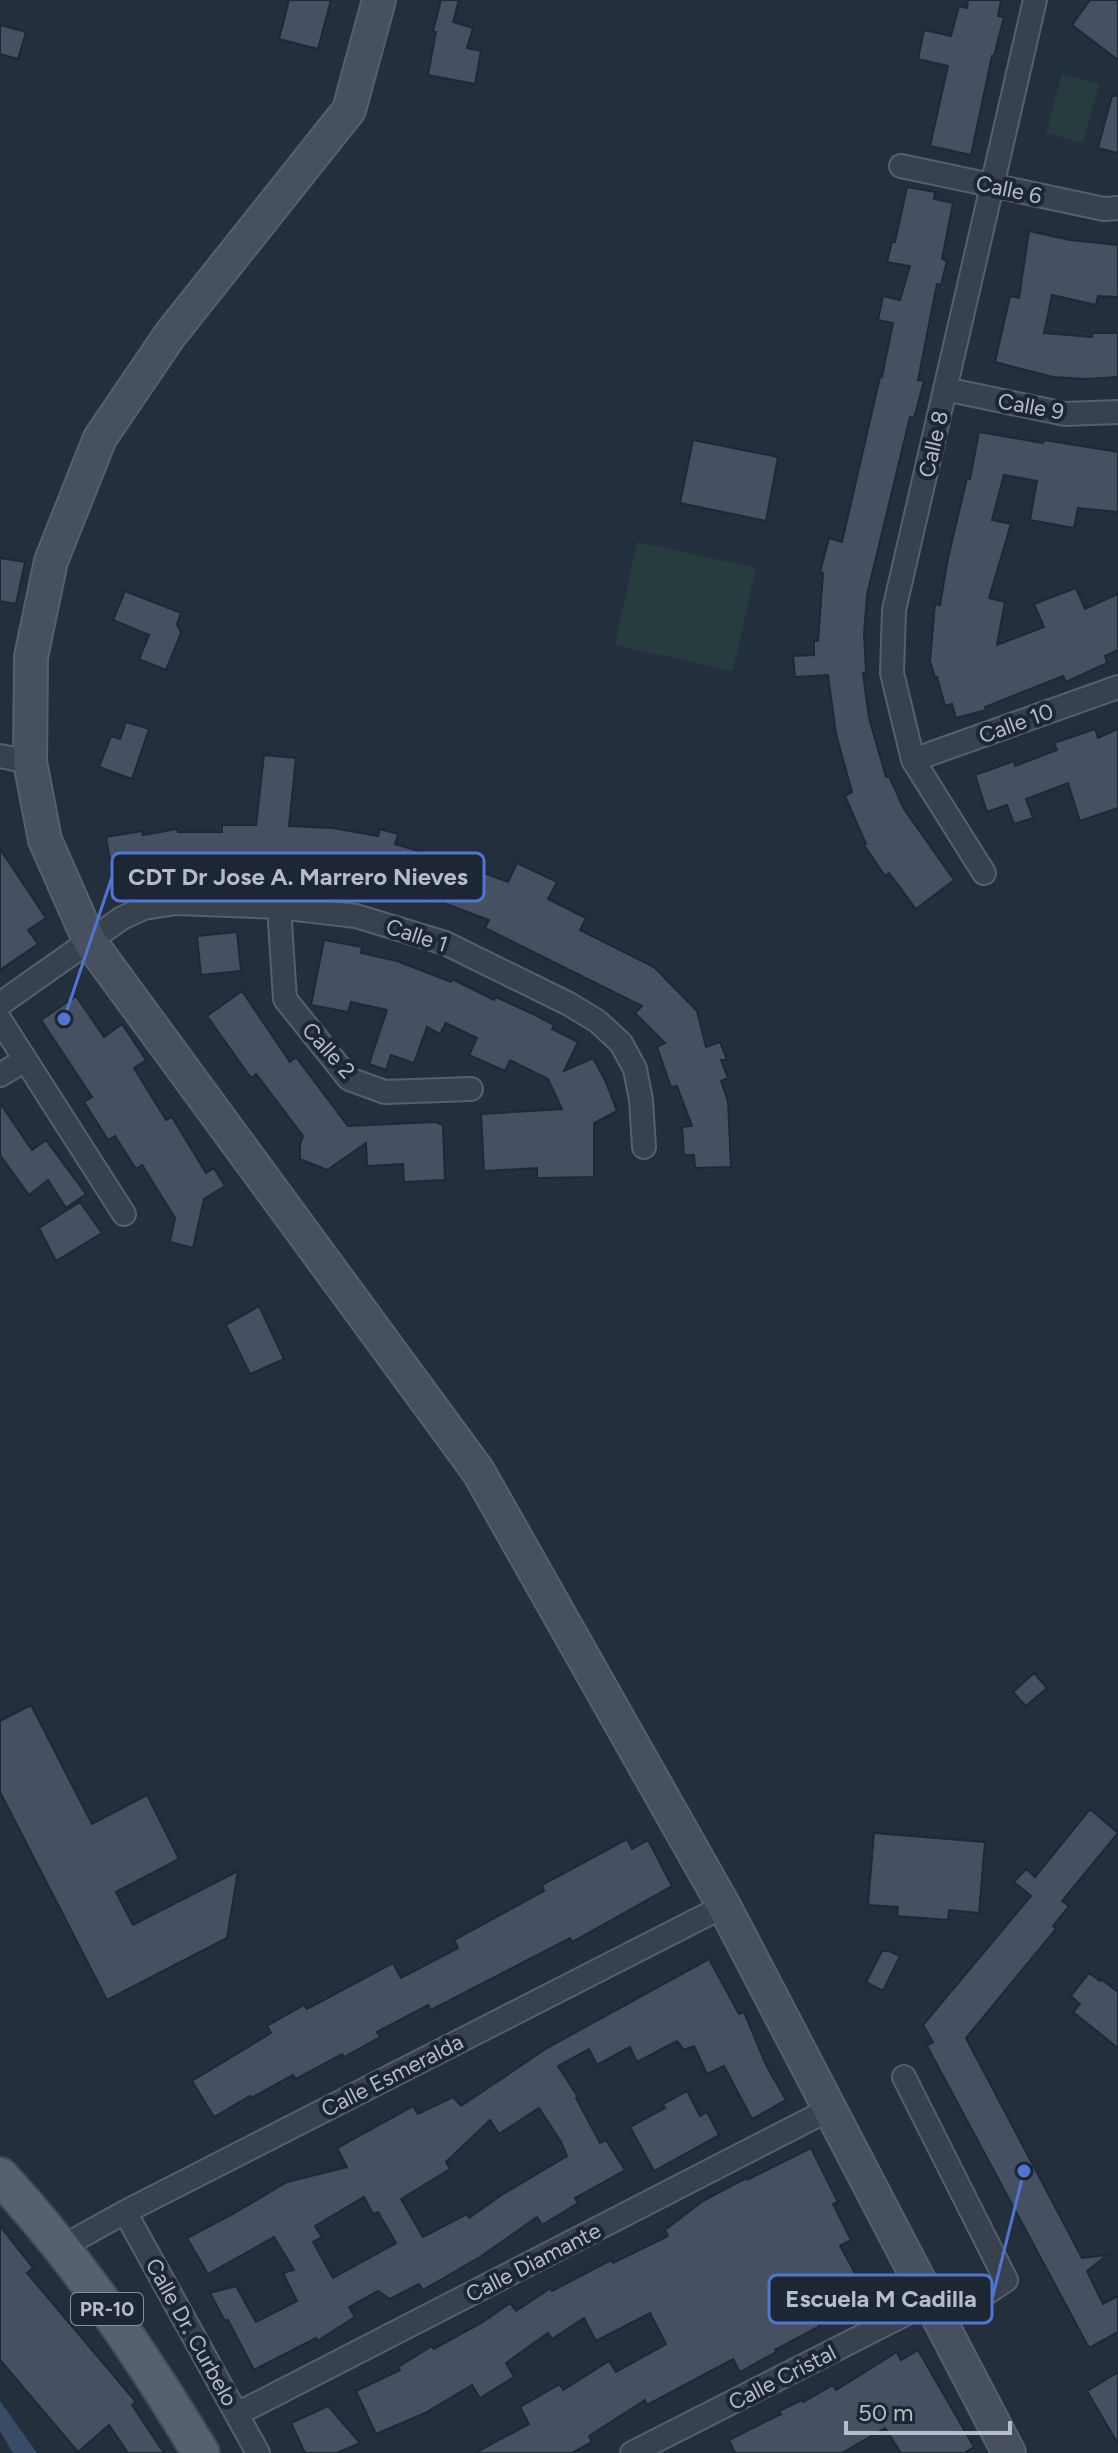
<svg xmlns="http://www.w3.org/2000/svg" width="1118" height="2453" font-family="Figtree,sans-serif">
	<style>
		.green { fill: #263c3f }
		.water { fill: #394c67 }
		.building { fill: #455162; stroke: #1f2835; stroke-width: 2; fill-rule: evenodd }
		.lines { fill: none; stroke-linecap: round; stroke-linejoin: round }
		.street-casing { stroke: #565f6c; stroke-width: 26 }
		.secondary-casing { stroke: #565f6c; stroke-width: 36 }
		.primary-casing { stroke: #414a57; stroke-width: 40 }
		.street { stroke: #38414e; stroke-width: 22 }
		.secondary { stroke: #465061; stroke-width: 32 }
		.primary { stroke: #56606e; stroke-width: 36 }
		.labels { text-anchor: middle; stroke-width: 8; stroke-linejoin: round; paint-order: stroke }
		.shield { fill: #1d2633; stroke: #878f9c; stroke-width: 2 }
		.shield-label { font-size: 20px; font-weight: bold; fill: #b4bcc9 }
		.street-label { font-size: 22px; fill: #b4bcc9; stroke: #1d2633 }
		.leader { fill: none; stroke: #5274d3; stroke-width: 3 }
		.callout-dot { fill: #5274d3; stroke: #1d2633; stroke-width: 3 }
		.callout { fill: #1d2633; stroke: #5274d3; stroke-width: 3 }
		.callout-label { font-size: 24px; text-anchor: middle; font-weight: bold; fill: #b4bcc9 }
	</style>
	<rect width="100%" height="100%" fill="#242f3e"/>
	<path class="green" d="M1062 74 1099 84 1083 143 1046 133Z
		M637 542 756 568 733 671 615 645Z"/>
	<path class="water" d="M0 2401 37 2453H13L0 2431Z"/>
	<path class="building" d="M289 0H331L318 49 279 39Z
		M441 0H459L453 22 473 28 467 48 481 51 475 84 428 75 436 32 433 31Z
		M968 0H1001L998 16 1004 17 994 56H992L971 155 930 146 948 66 918 59 924 30 951 36 959 6 967 8Z
		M1090 0H1118V60L1072 25Z
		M0 25 26 32 18 59 0 54Z
		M1112 96H1118V153L1098 148Z
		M907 187 935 192 934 199 953 203 942 259 947 261 941 285 937 284 918 380 924 381 914 418 910 417 867 595 864 634 866 672 863 673 869 718 886 777 889 776 904 809 954 880 916 909 889 873 885 876 864 845 866 844 845 796 852 792 836 734 828 675 795 677 793 656 814 655V641H818L823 573 820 572 829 538 842 542 880 377H882L893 323 878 320 883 296 900 300 910 266 887 262 892 242H895Z
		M1029 231 1070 240 1118 245V297L1098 296 1096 305 1052 295 1044 333 1092 337 1093 333H1118V377L1087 379 1053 377 995 362 1010 296 1019 298Z
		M979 432 1043 443 1044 440 1118 452V512L1078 508 1074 528 1030 520 1037 481 1004 475 992 520 1011 524 989 598 1005 602 997 645 1044 627 1034 604 1076 588 1085 609 1118 594V650L1105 656 1107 663 1066 682 1063 676 985 707 986 710 956 718 952 704 945 706 937 677 935 678 930 661 935 604 940 605 948 558 967 478 970 479Z
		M693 440 778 457 766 521 680 503Z
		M0 558 25 562 16 604 0 601Z
		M125 591 181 613 177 624 181 633 166 670 139 659 149 635 113 620Z
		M126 722 149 729 132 779 99 767 111 736 120 739Z
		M1095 729 1098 738 1118 729V808L1080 821 1068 783 1026 799 1033 818 1014 824 1007 805 987 812 975 775 1014 761 1015 766 1057 750 1054 743Z
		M264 755 296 758 289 826 333 828 378 836 380 829 398 834 395 844 449 860 508 882 517 863 557 882 548 899 586 918 580 930 654 967 697 1011 706 1047 720 1042 727 1060H721L728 1078 721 1081 728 1101 731 1167 695 1168 694 1155H684L682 1127 692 1126 677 1086 671 1087 657 1047 665 1043 635 1013 642 1006 485 928 489 920 431 898 430 903 360 880 359 884 322 877 321 880 295 878 296 873 235 871 181 872 131 881 129 868 112 871 106 837 142 831 143 835 177 829 178 832H222V825H256Z
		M0 849 46 918 28 930 38 944 0 970Z
		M237 932 241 971 201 975 197 936Z
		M324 940 362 947 361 953 397 961 451 982 452 979 494 1000 496 997 535 1015 554 1025 552 1029 578 1042 564 1071 593 1058 605 1080 617 1111 594 1123V1177L537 1178V1168L484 1171 481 1114 562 1109 548 1079 510 1060 505 1071 469 1055 477 1038 446 1023 440 1034 427 1027 414 1063 391 1055 386 1070 369 1064 387 1010 351 1002 348 1012 311 1005Z
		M242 991 290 1062 296 1057 348 1126 435 1122 443 1125 445 1180 404 1182 403 1164 367 1166 366 1143 327 1170 300 1159V1145L303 1136 256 1074 251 1078 207 1016Z
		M76 996 104 1037 122 1024 146 1060 134 1068 166 1120 172 1117 206 1173 214 1168 225 1186 204 1199 193 1248 170 1242 175 1218 142 1165 136 1169 115 1136 108 1140 84 1102 92 1097 41 1020Z
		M0 1103 32 1150 46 1140 86 1194 66 1208 48 1180 29 1195 0 1155Z
		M80 1202 102 1233 56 1261 39 1228Z
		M259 1306 284 1359 250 1374 226 1325Z
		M1034 1673 1047 1688 1026 1706 1013 1692Z
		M31 1705 92 1824 147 1795 179 1859 116 1892 133 1925 238 1871 227 1938 107 2000 0 1792V1721Z
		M1090 1809 1118 1833 1062 1901 1069 1906 1053 1926 1056 1929 966 2038 1082 2258 1107 2255 1087 2271 1103 2304 1118 2296V2332L1089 2348 927 2046 933 2042 923 2025 1031 1896 1014 1882 1026 1869 1035 1877Z
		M874 1833 985 1842 979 1913 949 1910 948 1920 897 1916 898 1907 868 1905Z
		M627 1839 632 1849 648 1840 672 1886 572 1942 570 1938 431 2010 428 2005 377 2032 380 2037 344 2057 342 2054 296 2079 293 2075 251 2098 250 2096 214 2117 192 2081 271 2033 267 2026 304 2005 307 2009 393 1963 401 1978 458 1948 454 1940 544 1891 542 1885Z
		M882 1951H889L900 1956 883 1991 866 1982Z
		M709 1959 739 2014 744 2012 766 2065 786 2100 752 2119 724 2066 707 2074 694 2046 684 2050 677 2041 637 2062 630 2047 597 2065 589 2049 558 2066 578 2097 576 2098 600 2143 606 2140 625 2170 575 2198 578 2203 542 2225 537 2217 480 2257 423 2290 419 2284 390 2299 378 2291 349 2307 355 2317 317 2341 316 2338 254 2370 228 2320 225 2321 210 2293 236 2286 256 2322 297 2301 283 2273 294 2270 274 2237 208 2274 187 2238 233 2214 287 2182 347 2167 337 2148 413 2106 418 2114 453 2097 461 2106 547 2048ZM539 2108 561 2142 567 2156 503 2194 469 2218 467 2214 423 2237 401 2199 450 2169 446 2162 490 2120 499 2134ZM364 2197 373 2214 378 2212 396 2243 333 2278 313 2242 322 2237 315 2226Z
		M1089 1973 1100 1981 1101 1979 1118 1992V2048L1073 2012 1080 2004 1071 1996Z
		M687 2091 700 2116 707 2112 719 2135 654 2171 630 2127 665 2108 663 2104Z
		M811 2148 838 2202 833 2204 851 2240 840 2246 859 2280 867 2275 877 2294 819 2324 820 2326 775 2350 776 2352 740 2372 733 2359 647 2405 645 2400 589 2436 592 2442 572 2453H475L529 2424 520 2407 560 2384 563 2390 609 2361 616 2372 666 2344 650 2313 596 2341 584 2318 552 2339 548 2333 506 2363 514 2377 480 2398 472 2385 425 2413 376 2434 356 2391 400 2370 398 2367 432 2346 434 2349 483 2322 510 2303 516 2311 551 2288 552 2291 611 2260 613 2263 668 2236 665 2230 703 2201 746 2178 747 2180Z
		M0 2226 33 2268 27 2273 136 2402 132 2405 164 2453H128L109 2425 78 2452 0 2360Z
		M918 2350 974 2447 964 2453H901L885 2428 842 2453H735L729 2440 781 2414 779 2411 802 2400 803 2402 833 2385 836 2390 897 2352 901 2360Z
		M1118 2372V2444L1087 2391Z
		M328 2406 360 2443 337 2453H305L291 2423Z"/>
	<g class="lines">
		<g class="street-casing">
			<path id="street" d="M901 166 1104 209 1118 208
				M945 389 1065 414 1118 412
				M0 756 30 762
				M913 760 1118 687
				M984 873 913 760 892 673 894 610 1035 0
				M279 907 285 999 349 1079 385 1092 471 1089
				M0 1004 122 918 144 908 176 903 279 907 356 916 445 943 569 1004 597 1021 621 1043 635 1069 641 1100 644 1147
				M0 1020 124 1214
				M0 1075 25 1060
				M904 2077 1006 2280 942 2323
				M125 2212 258 2453
				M62 2247 125 2212 724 1906
				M237 2414 830 2109
				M632 2453 931 2301"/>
		</g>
		<g class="secondary-casing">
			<path id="secondary" d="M379 0 349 110 170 335 100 438 88 468 51 561 31 657 30 762 45 840 90 942 478 1471 724 1906 1009 2453"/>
		</g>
		<g class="primary-casing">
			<path id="primary" d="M0 2176C78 2260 142 2356 201 2453"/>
		</g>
		<use href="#street" class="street"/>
		<use href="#secondary" class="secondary"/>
		<use href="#primary" class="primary"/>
	</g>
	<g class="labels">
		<rect class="shield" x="71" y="2293" width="72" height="32" rx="6"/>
		<g class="shield-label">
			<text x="107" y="2316">PR-10</text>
		</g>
		<g class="street-label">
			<text transform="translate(1009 189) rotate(12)" y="8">Calle 6</text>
			<text transform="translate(1031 406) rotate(10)" y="8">Calle 9</text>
			<text transform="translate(933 444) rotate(-77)" y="8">Calle 8</text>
			<text transform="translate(1016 723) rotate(-20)" y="8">Calle 10</text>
			<text transform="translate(417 935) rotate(18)" y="8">Calle 1</text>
			<text transform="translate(329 1050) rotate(48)" y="8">Calle 2</text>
			<text transform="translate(392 2075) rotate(-27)" y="8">Calle Esmeralda</text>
			<text transform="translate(533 2262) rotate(-27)" y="8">Calle Diamante</text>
			<text transform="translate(192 2332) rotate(61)" y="8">Calle Dr. Curbelo</text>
			<text transform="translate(782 2377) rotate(-27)" y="8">Calle Cristal</text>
		</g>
	</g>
	<path class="leader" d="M64 1019L112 877M1024 2171L992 2299"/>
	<g class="callout-dot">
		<circle cx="64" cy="1019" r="8"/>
		<circle cx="1024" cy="2171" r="8"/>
	</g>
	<g class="callout">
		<rect x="112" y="853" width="372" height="48" rx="8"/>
		<rect x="769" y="2275" width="223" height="48" rx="8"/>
	</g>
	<g class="callout-label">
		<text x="298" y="885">CDT Dr Jose A. Marrero Nieves</text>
		<text x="881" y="2307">Escuela M Cadilla</text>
	</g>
	<path d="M846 2421v12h164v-12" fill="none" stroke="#b4bcc9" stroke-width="4"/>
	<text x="858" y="2421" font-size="24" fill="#b4bcc9" stroke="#1d2633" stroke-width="6" paint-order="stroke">50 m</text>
</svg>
